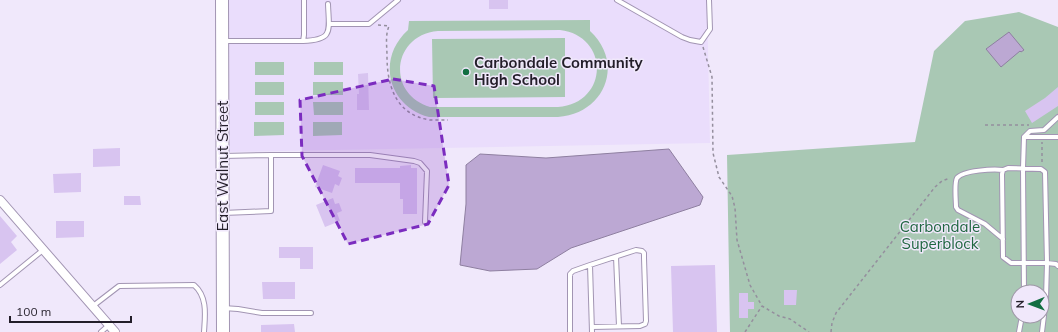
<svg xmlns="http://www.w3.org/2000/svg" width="1058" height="332" font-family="Mulish,sans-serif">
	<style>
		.built { fill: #eaddfc }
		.green { fill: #a9c8b4; fill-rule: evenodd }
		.water { fill: #bca8d3; stroke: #8e7fa0 }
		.building { fill: #d8c4f0 }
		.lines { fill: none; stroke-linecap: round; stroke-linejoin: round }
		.lane-casing { stroke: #a295b3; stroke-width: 6 }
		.street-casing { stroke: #a295b3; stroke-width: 10 }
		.secondary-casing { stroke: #a295b3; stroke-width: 14 }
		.path { stroke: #948e9d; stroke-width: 1.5; stroke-dasharray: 3 3; stroke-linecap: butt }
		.lane { stroke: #fff; stroke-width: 4 }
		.street { stroke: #fff; stroke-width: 8 }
		.secondary { stroke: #fff; stroke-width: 12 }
		.marked { fill: #7b2cbf; fill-opacity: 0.2; stroke: #7b2cbf; stroke-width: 3; stroke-dasharray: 8 5; stroke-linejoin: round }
		.poi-dot { fill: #126e42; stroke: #f0e8fb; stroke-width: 1.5 }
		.labels { text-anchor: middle; stroke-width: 3; stroke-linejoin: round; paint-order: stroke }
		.poi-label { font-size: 15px; font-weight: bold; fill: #231e29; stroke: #f0e8fb; text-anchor: start }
		.street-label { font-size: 15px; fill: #231e29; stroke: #f0e8fb }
		.park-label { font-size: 15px; fill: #206741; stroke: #f0e8fb }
	</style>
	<rect width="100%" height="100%" fill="#f0e8fb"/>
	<path class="built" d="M222 0H707L710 143 223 152Z"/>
	<path class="green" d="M1019 12 1058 27V332H730L727 155 915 142 934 51 965 21ZM1018 292H1042V316H1018Z
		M590 20V31C625 63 605 114 558 117H429C388 106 376 59 408 30L409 21ZM560 30C610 36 609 103 558 107H430C386 94 392 35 438 31Z
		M565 38V97L433 98 432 39Z
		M255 62H284V75H255Z
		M314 62H343V75H314Z
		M255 82H284V95H255Z
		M313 82H343V95H313Z
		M255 102H284V115H255Z
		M313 102H343V115H314Z
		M254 122H284V135L254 136Z
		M313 122H342V135L313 136Z"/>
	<path class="water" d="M1009 32 1024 50 1021 52 1020 51 1001 67 986 49Z
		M669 149 703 197 700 205 571 248 537 269 490 271 460 265 466 204V165L480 154 546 158Z"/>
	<path class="building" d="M489 0H508V9H489Z
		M368 73 369 110H357V94H359L358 74Z
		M1058 87V106L1032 123 1025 111 1045 98Z
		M120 148V166L93 167V149Z
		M323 165 340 171 338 176 342 178 339 186 335 184 332 193 315 187Z
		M411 165V168H417V214H403V199H400V183H355V168H400V166Z
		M81 173V192L54 193 53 174Z
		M124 196H140L141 205H124Z
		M333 198 335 204 339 203 342 211 337 213 340 221 325 227 316 205Z
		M0 216 17 236 11 242 17 250 0 264Z
		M56 221H84V237L56 238Z
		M279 247H313V269H300V258H279Z
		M715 265 717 332H673L671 266Z
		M262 282H295V299H263Z
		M784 290H797L796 305H784Z
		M739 293H748V302H754V309H748V318H739Z
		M294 324 295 332H261V325Z"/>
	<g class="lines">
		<g class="lane-casing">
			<path id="lane" d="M617 0 682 37 690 40 701 42 710 29 709 0
				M329 24H369L398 0
				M224 41H303L304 35V0
				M303 41C334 40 329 31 328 4
				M1024 137H1058
				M271 155H370L414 161 420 163 427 171 425 222
				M223 156 271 155V211L223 213
				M1008 168 1041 169 1045 172 1047 263H1011L1003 257 1002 174 1003 170Z
				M1003 239 985 224 958 210 956 207C956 201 954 183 957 178 963 170 994 169 1003 170
				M616 257 619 326
				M0 285 43 250
				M1024 292 1023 168 1024 137 1030 131 1044 130 1058 117
				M93 306 119 286 194 285C208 297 205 316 204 332
				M223 308 238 309 262 313H311
				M592 327 640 326 645 324 646 321 644 258V253L642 251 636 250 590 265 592 332
				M101 332 109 325
				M570 332V274L573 271 590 265
				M1019 332 1022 316
				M1042 332 1046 299 1047 263 1056 264 1058 266"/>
		</g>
		<g class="street-casing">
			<path id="street" d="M0 200 115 332"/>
		</g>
		<g class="secondary-casing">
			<path id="secondary" d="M222 0 223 332"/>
		</g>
		<path class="path" d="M378 25 389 26C385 36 387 46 387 56 387 86 396 115 430 120 436 120 442 120 448 120
			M703 47 712 77 713 153 719 177 732 196 735 208 737 240 750 285 762 306 779 316 790 319 809 332
			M985 125H1029
			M1042 162V142
			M745 332 762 306
			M831 332 832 323 836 313 935 187 942 181 950 178"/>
		<use href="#lane" class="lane"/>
		<use href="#street" class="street"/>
		<use href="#secondary" class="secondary"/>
	</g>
	<path class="marked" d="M393 79 434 86 449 185 428 224 348 244 302 156 300 100Z"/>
	<circle class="poi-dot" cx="466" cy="72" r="4"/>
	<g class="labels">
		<g class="poi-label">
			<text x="474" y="68">Carbondale Community<tspan x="474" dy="17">High School</tspan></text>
		</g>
		<g class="street-label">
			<text transform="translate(223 166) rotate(-90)" y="5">East Walnut Street</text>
		</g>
		<g class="park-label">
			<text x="940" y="232">Carbondale<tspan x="940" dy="17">Superblock</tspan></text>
		</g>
	</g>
	<g transform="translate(1030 304) rotate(269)"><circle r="19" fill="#f0e8fb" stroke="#9e97a7"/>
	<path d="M0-3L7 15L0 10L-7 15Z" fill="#126e42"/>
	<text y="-6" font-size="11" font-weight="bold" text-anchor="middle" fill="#231e29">N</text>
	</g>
	<path d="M10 316v6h121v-6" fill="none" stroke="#231e29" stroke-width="2"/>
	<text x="16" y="316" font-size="12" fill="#231e29" stroke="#f0e8fb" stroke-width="3" paint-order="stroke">100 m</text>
</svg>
